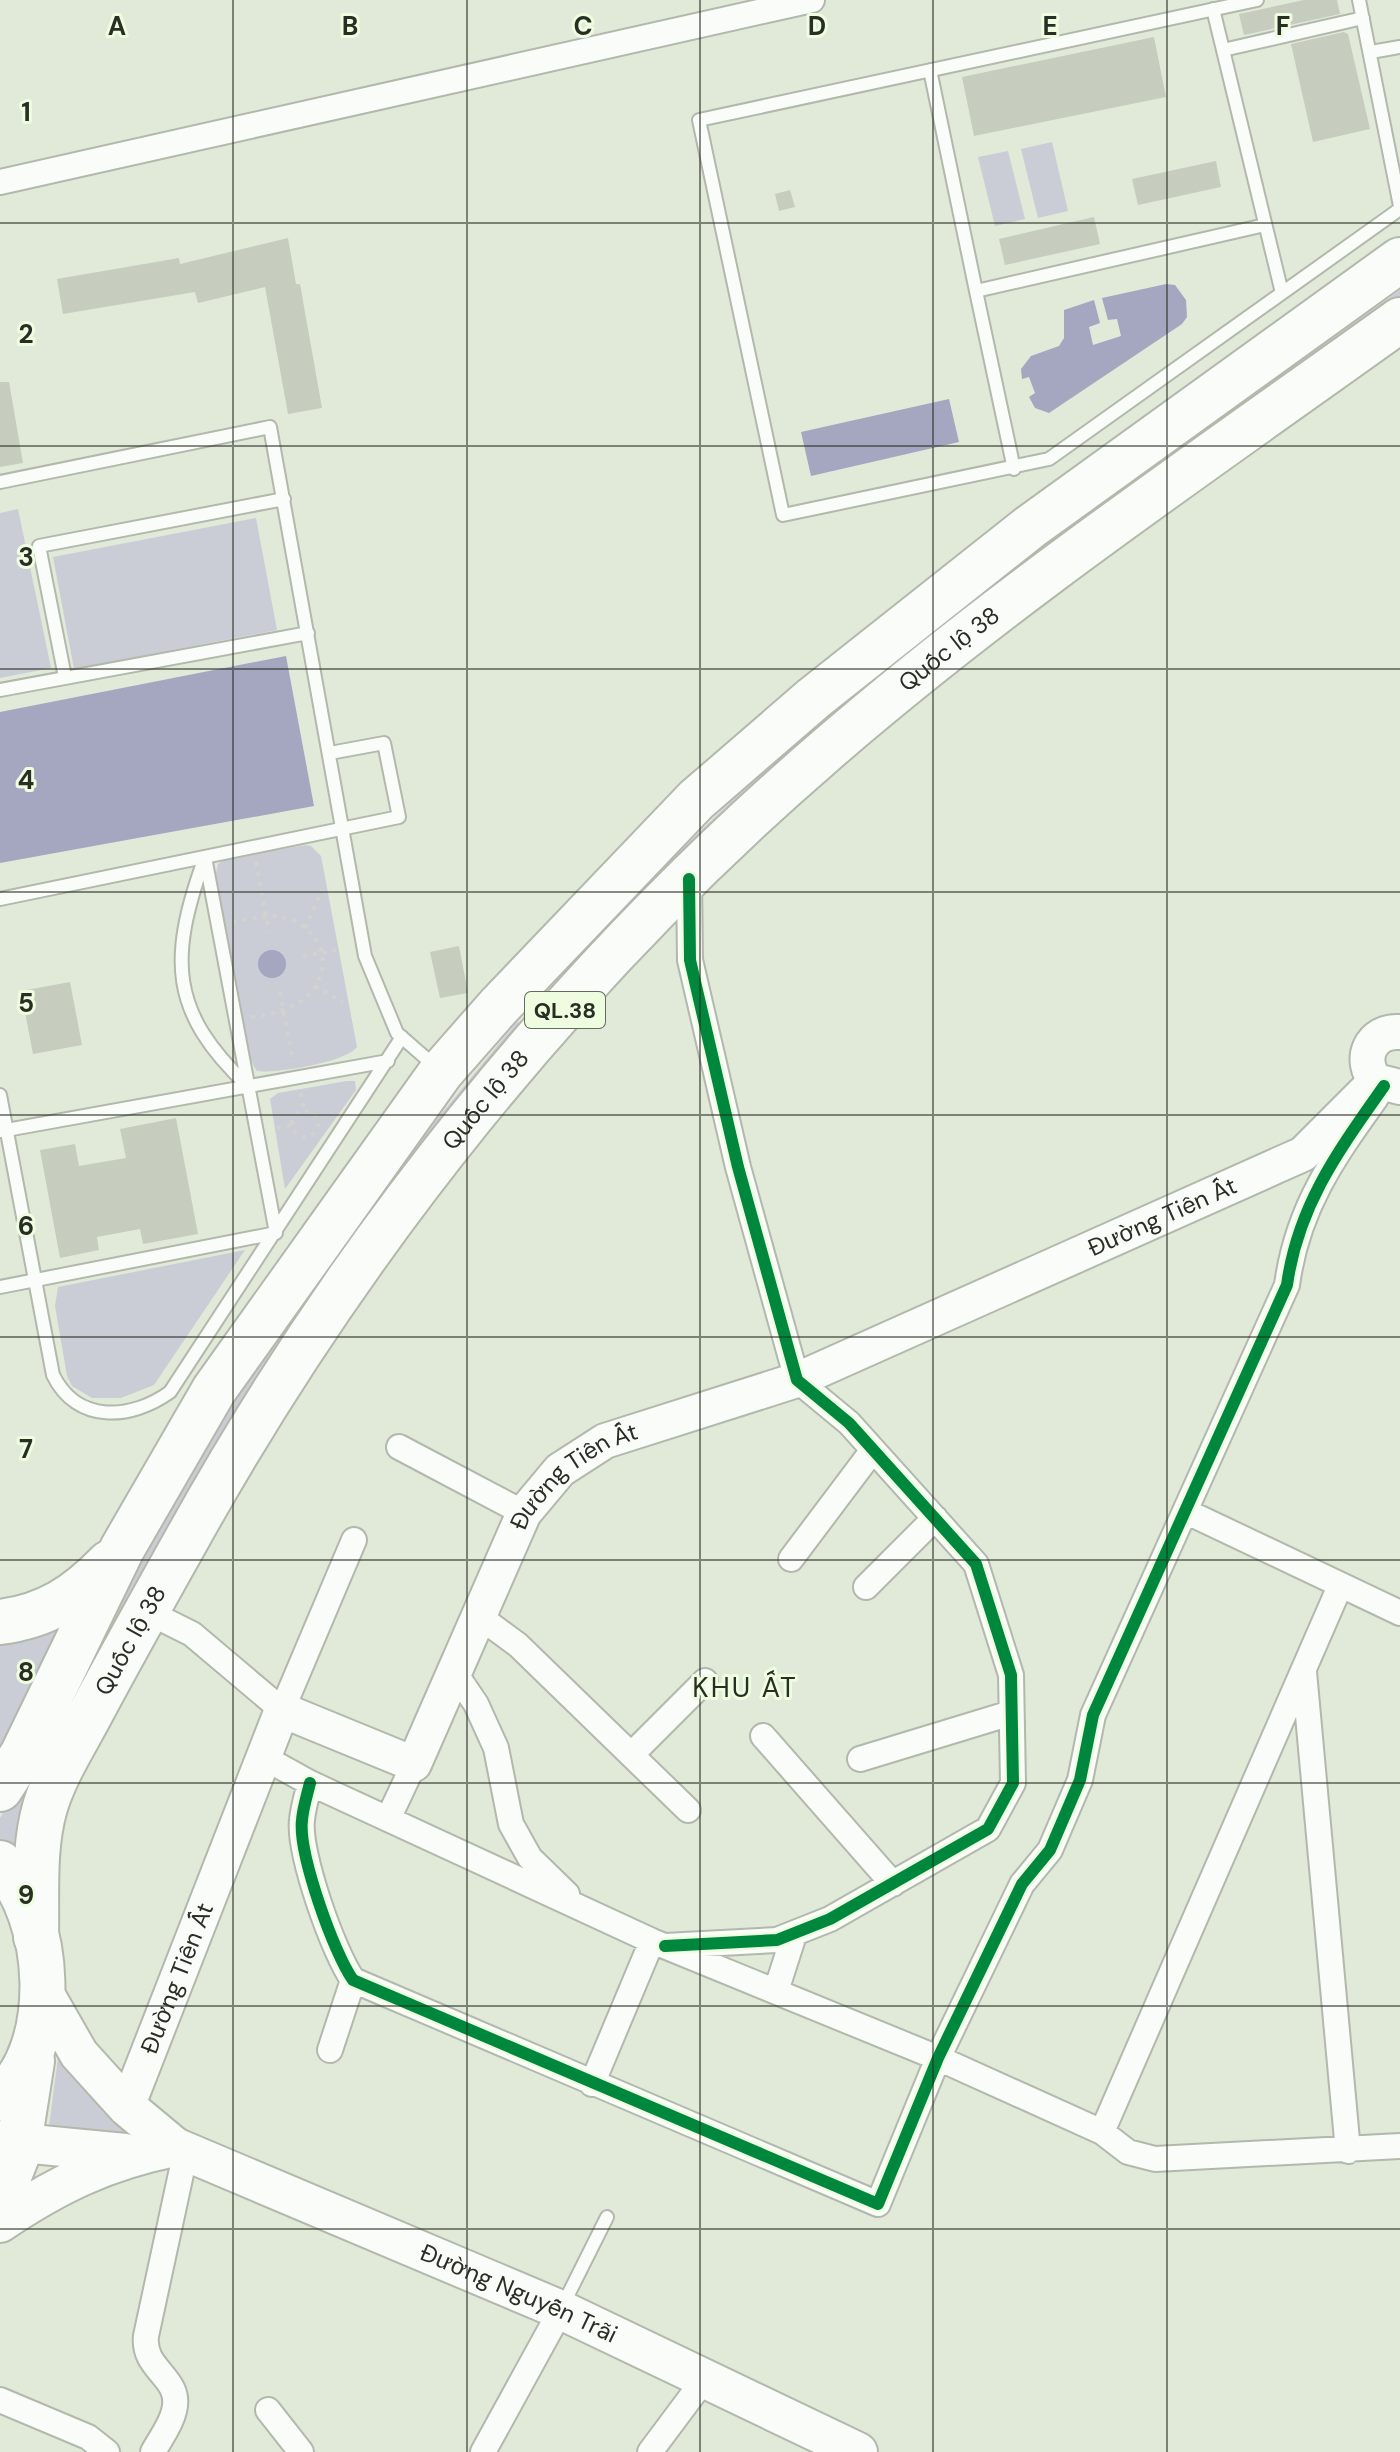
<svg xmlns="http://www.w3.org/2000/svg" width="1400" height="2452" font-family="'DM Sans',sans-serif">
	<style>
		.green { fill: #cacdd6 }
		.water { fill: #a5a6c0 }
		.building { fill: #c6cdbe }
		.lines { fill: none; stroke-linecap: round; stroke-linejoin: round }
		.lane-casing { stroke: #b2b8ab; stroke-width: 16 }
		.street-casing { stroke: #b2b8ab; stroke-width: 28 }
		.secondary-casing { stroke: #b2b8ab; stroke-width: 38 }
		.primary-casing { stroke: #b2b8ab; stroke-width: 42 }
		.highway-casing { stroke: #b2b8ab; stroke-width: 48 }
		.path { stroke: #d1d3cf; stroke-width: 4; stroke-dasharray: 4 6; stroke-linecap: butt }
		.lane { stroke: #fafcf9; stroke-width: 12 }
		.street { stroke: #fafcf9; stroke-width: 24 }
		.secondary { stroke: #fafcf9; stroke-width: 34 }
		.primary { stroke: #fafcf9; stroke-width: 38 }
		.highway { stroke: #fafcf9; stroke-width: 44 }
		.cycleway-casing { stroke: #eefce0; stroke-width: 17 }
		.cycleway { stroke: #00873e; stroke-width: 12 }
		.grid { fill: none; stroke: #282e23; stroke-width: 2; stroke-opacity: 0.55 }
		.labels { text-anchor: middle; stroke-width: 6; stroke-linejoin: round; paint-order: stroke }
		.shield { fill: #eefce0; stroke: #636c5c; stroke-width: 2 }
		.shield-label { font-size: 22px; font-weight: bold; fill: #282e23 }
		.street-label { font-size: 24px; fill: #282e23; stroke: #eefce0 }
		.quarter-label { font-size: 28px; letter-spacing: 2px; fill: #282e23; stroke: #eefce0 }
		.grid-label { font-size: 26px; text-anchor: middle; font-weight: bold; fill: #282e23; stroke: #eefce0; stroke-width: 6; stroke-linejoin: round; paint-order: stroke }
	</style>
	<rect width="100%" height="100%" fill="#e1e9d9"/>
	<path class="green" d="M1052 142 1068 211 1038 218 1021 149Z
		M1008 151 1025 219 995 226 978 157Z
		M1400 290V301L564 975 562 971C647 882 734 795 827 715 1008 561 1206 427 1400 290Z
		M18 509 51 668 0 678V513Z
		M256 518 277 630 74 669 53 557Z
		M306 845 311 846 321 856 357 1047C346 1062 276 1074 257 1071 241 1053 222 906 216 873L218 864 227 858Z
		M517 1022 523 1023 485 1075 21 1854 0 1846V1818L37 1758 165 1516 229 1409 364 1213 423 1136Z
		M347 1081H355L356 1090 285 1189 270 1099 278 1093Z
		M245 1250 154 1385 121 1398H92L72 1386 67 1376 55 1306 58 1287Z
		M89 1603 0 1768V1634Z
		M59 2050 145 2137 48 2134Z"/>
	<path class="water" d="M1166 284 1175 285 1186 300 1187 317 1182 324 1049 413 1035 408 1029 397 1035 393 1029 377 1022 379 1021 369 1031 356 1059 346 1064 338V310L1094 300 1100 323 1089 327 1093 345 1121 336 1117 319 1108 320 1102 298Z
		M949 399 959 442 811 476 801 432Z
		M286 656 314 806 0 863V712Z
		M258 964a14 14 0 1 1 28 0a14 14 0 1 1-28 0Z"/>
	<path class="building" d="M1304 0H1337L1340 14 1244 35 1239 14Z
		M1344 32 1348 34 1370 129 1313 142 1291 44Z
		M1154 37 1166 97 974 136 962 77Z
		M1216 161 1221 187 1138 205 1132 179Z
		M790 190 795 207 779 211 775 194Z
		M1094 217 1100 244 1005 265 999 239Z
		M288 238 296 284H300L322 408 288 414 265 287 198 303 195 292 63 314 57 279 179 258 180 264Z
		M0 382H9L23 463 0 467Z
		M459 946 468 993 440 998 430 952Z
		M70 982 82 1045 33 1054 21 991Z
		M176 1118 198 1234 143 1244 140 1229 97 1237 99 1250 60 1258 40 1150 75 1144 79 1166 126 1158 120 1129Z"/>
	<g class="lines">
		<g class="lane-casing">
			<path id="lane" d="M1257 0 699 120 783 515 1049 459 1400 209
				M1359 0 1400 206
				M1213 9 1223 50
				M1371 52 1400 47
				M930 70 976 291
				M1282 293 1223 50 1363 18
				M1014 469 976 291 1265 225
				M0 482 270 427 365 956 397 1033 436 1067
				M65 677 39 546 284 499
				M0 690 308 633
				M204 860C169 958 169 1012 248 1086
				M0 899 399 817 384 743 330 753
				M0 1095 53 1375C77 1424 131 1420 170 1392L402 1037
				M1 1131 388 1061
				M0 1287 276 1233 205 857
				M562 2307 607 2217"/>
		</g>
		<g class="street-casing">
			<path id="street" d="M0 182 812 0
				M399 1447 524 1513
				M1185 1511 1400 1613
				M791 1559 873 1450
				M866 1587 935 1518
				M146 1611 192 1634 282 1710 354 1540
				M480 1617 518 1645 688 1810
				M1304 1672 1348 2151
				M455 1673 476 1704 496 1748 511 1824 530 1858 567 1894
				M763 1736 893 1884
				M633 1753 705 1681
				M263 1757 310 1783 652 1941 938 2058 1102 2132 1128 2152 1155 2159 1400 2146
				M860 1759 1011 1713
				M310 1783C307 1795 303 1808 302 1820 298 1853 334 1954 353 1980L878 2204 938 2058 1022 1884 1050 1850 1080 1780 1093 1715 1287 1285C1297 1209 1333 1158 1376 1098
				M388 1819 414 1764
				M665 1946 777 1940 830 1919 988 1829 1013 1783 1011 1675 976 1564 849 1423 797 1380 738 1167 690 960 689 879
				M776 1991 794 1935
				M330 2050 353 1980
				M592 2084 652 1941
				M1102 2132 1340 1586
				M0 2400 88 2437 107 2452
				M268 2410 301 2452
				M153 2452C160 2439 171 2425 174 2411 183 2377 142 2371 146 2336L182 2169 190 2152
				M483 2452 561 2310
				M650 2452 703 2381"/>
		</g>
		<g class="secondary-casing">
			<g id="secondary">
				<path d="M1400 1032C1370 1030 1358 1060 1376 1081L1400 1087"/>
				<path id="s1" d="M127 2107 282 1710 414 1764 524 1513 560 1470 605 1441 797 1380 1303 1154 1376 1081"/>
			</g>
		</g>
		<g class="primary-casing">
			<g id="primary">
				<path id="s2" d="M43 1991 79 2054 127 2107 175 2147 561 2310 858 2452"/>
				<path d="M0 2141 125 2153"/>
				<path d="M0 2223C58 2184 106 2161 175 2147"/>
			</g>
		</g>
		<g class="highway-casing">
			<g id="highway">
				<path d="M0 1622C47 1616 77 1596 109 1563"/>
				<path d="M0 1789 22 1755 122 1549 214 1390 441 1072 499 1006 696 800 814 698 1030 527 1400 260"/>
				<path d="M0 1863C52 1915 61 2048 0 2098"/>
				<path id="s3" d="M36 1937C37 1895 33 1848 45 1807 55 1773 77 1740 93 1709 124 1651 156 1594 188 1537 352 1242 568 973 824 752 1005 595 1205 460 1400 320"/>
				<path d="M0 2199 17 2156 32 2061"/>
			</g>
		</g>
		<path class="path" d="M256 862 269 932
			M233 922C250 919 272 913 289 919 329 933 336 983 296 1004 282 1012 264 1015 248 1018
			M305 928 322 890
			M303 956 336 950
			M315 986 343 1002
			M280 992 293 1062
			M301 1093 304 1111
			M292 1124a13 13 0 1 1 26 0a13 13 0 1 1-26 0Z
			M277 1128 292 1125"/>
		<use href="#lane" class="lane"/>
		<use href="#street" class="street"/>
		<use href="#secondary" class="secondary"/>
		<use href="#primary" class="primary"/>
		<use href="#highway" class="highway"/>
		<g class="cycleway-casing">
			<path id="cycleway" d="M310 1783C307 1795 303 1808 302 1820 298 1853 334 1954 353 1980L878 2204 938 2058 1022 1884 1050 1850 1080 1780 1093 1715 1287 1285C1298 1205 1339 1150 1384 1086
				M665 1946 777 1940 830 1919 988 1829 1013 1783 1011 1675 976 1564 849 1423 797 1380 738 1167 690 960 689 879"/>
		</g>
		<use href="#cycleway" class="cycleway"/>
	</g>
	<path class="grid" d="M233 0V2452M467 0V2452M700 0V2452M933 0V2452M1167 0V2452M0 223H1400M0 446H1400M0 669H1400M0 892H1400M0 1115H1400M0 1337H1400M0 1560H1400M0 1783H1400M0 2006H1400M0 2229H1400"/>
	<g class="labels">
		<rect class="shield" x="525" y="992" width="80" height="36" rx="6"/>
		<g class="shield-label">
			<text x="565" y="1018">QL.38</text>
		</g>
		<g class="street-label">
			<text dy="8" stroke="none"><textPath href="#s3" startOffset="1614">Quốc lộ 38</textPath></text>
			<text dy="8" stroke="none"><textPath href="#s3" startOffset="966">Quốc lộ 38</textPath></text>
			<text dy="8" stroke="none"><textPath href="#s1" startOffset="1554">Đường Tiên Ất</textPath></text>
			<text dy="8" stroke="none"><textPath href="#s1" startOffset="906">Đường Tiên Ất</textPath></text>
			<text dy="8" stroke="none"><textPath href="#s3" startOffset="318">Quốc lộ 38</textPath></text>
			<text dy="8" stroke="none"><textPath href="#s1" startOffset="138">Đường Tiên Ất</textPath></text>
			<text dy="8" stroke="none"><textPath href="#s2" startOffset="580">Đường Nguyễn Trãi</textPath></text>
		</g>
		<g class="quarter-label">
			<text x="745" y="1697">KHU ẤT</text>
		</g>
	</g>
	<g class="grid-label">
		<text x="117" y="35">A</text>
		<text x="350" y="35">B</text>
		<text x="583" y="35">C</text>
		<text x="817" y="35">D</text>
		<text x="1050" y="35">E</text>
		<text x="1283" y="35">F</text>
		<text x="26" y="121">1</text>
		<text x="26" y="343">2</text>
		<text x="26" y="566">3</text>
		<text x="26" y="789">4</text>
		<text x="26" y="1012">5</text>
		<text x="26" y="1235">6</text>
		<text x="26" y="1458">7</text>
		<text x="26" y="1681">8</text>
		<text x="26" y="1904">9</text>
	</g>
</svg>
